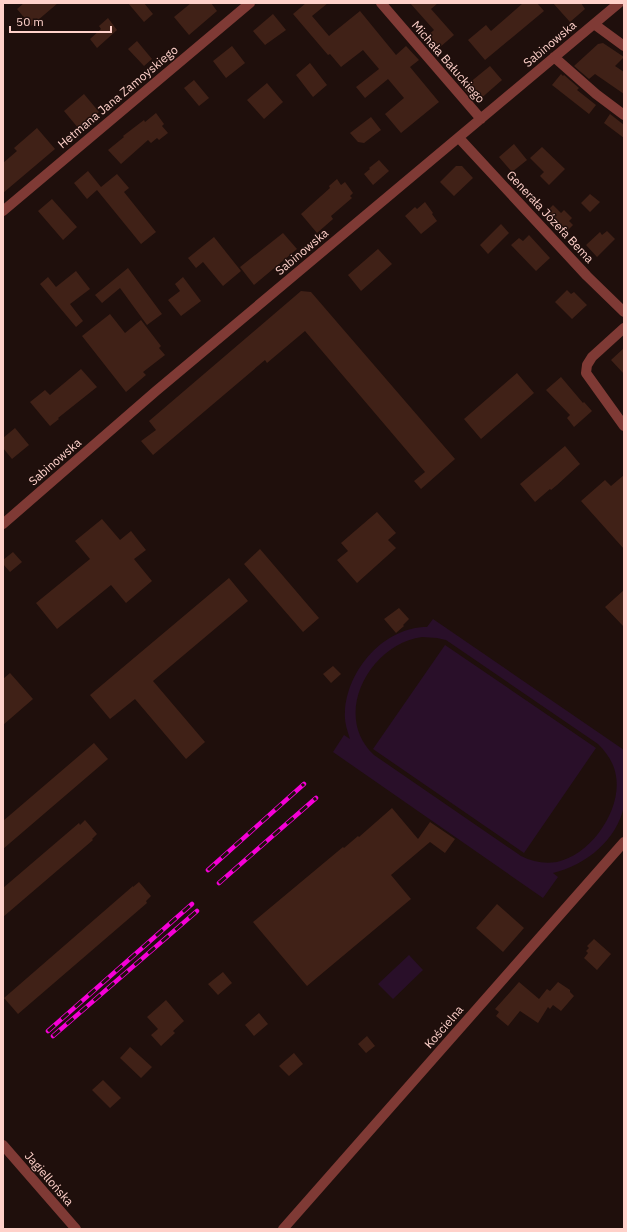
<svg xmlns="http://www.w3.org/2000/svg" width="627" height="1232" font-family="'IBM Plex Sans',sans-serif">
	<style>
		.green { fill: #290f29; fill-rule: evenodd }
		.building { fill: #402117 }
		.lines { fill: none; stroke-linecap: round; stroke-linejoin: round }
		.minor { stroke: #7f3a35; stroke-width: 10 }
		.rail-casing { stroke: #f500d6; stroke-width: 4.5 }
		.rail { stroke: #1f0f0c; stroke-width: 3; stroke-dasharray: 9; stroke-linecap: butt }
		.labels { text-anchor: middle; stroke-width: 3; stroke-linejoin: round; paint-order: stroke }
		.street-label { font-size: 12px; fill: #ffd1ca; stroke: #1f0f0c }
	</style>
	<rect width="100%" height="100%" fill="#1f0f0c"/>
	<path class="green" d="M433 619 624 750C624 762 624 775 624 787 624 793 625 800 624 806 617 840 586 865 553 873L558 877 543 898 333 752 344 735 350 739C347 730 344 721 345 712 347 670 384 627 427 627ZM422 637 437 638 446 640 598 744C607 753 614 763 616 776 622 810 591 855 557 862 544 864 533 862 521 856L374 755C331 715 370 644 422 637Z
		M445 645 596 748 524 853 373 749Z
		M409 955 423 970 393 999 378 984Z"/>
	<path class="building" d="M24 3H58L31 26 17 9Z
		M128 3H144L153 14 144 22Z
		M191 3H211L217 11 189 35 174 17Z
		M306 3H328L312 16 329 36 360 11 396 55 406 46 419 60 410 67 439 102 401 133 385 114 404 98 388 79 365 98 356 87 379 69 363 50 341 67 330 54 328 55 293 14Z
		M410 3H438L431 9 454 35 439 48 428 35 434 30Z
		M523 3H537L544 11 485 60 468 40 486 25 491 31Z
		M553 3H581L585 9 570 22Z
		M273 14 286 30 265 45 253 31Z
		M108 18 117 30 97 48 90 39 101 29 99 26Z
		M137 41 152 59 144 66 128 49Z
		M603 43 624 57 615 66 624 72V94L595 74 589 79 574 66 598 44Z
		M232 46 245 63 226 78 213 61Z
		M310 63 327 85 313 97 296 75Z
		M490 66 502 80 478 101 473 100 463 88Z
		M561 74 563 76 564 75 579 88 577 90 596 105 589 114 552 85Z
		M194 80 209 98 199 106 184 88Z
		M267 83 283 102 264 119 247 100Z
		M84 94 99 112 79 129 64 111Z
		M156 113 164 124 162 126 168 133 159 140 157 138 151 143 148 140 121 164 108 150 124 137 123 136 144 120 145 122Z
		M610 114 624 125V138L604 123Z
		M371 117 381 130 364 143 358 142 350 133Z
		M37 128 55 149 3 193V163L17 151 14 148Z
		M514 144 527 160 512 172 499 157Z
		M542 147 565 169 549 185 540 176 544 172 530 158Z
		M379 160 389 171 373 185 364 174 370 169 369 168Z
		M456 166H462L473 178 454 196 440 182Z
		M88 171 101 187 117 174 129 188 124 192 156 232 141 244 97 190 87 199 74 183Z
		M337 179 341 185 345 182 353 193 350 196 352 198 331 216 333 219 317 233 301 214 330 188 329 186Z
		M590 194 600 202 590 212 581 203Z
		M52 199 77 227 63 240 38 211Z
		M425 202 433 213 432 214 437 221 421 234 405 216 415 207 417 209Z
		M553 205 561 213 564 210 572 218 569 221 573 225 564 234 544 214Z
		M501 224 509 233 488 254 480 245Z
		M607 231 615 239 597 257 586 245 600 232 602 235Z
		M283 233 297 249 254 285 240 267Z
		M529 235 550 258 536 271 511 245 519 238 523 241Z
		M214 237 241 271 223 286 203 262 196 268 188 258Z
		M378 249 392 264 361 291 348 275Z
		M128 268 162 314 147 325 120 288 102 303 95 295Z
		M76 271 90 289 70 304 83 321 76 327 40 284 48 277 56 287Z
		M183 277 201 301 181 316 168 300 180 291 175 284Z
		M567 290 571 294 574 292 587 305 572 319 555 302Z
		M301 291 311 292 455 459 421 489 414 481 425 472 305 331 267 363 265 360 153 455 141 441 156 430 149 421Z
		M110 314 125 333 141 320 161 346 159 348 165 355 143 372 146 375 126 392 82 336Z
		M624 348V374L611 360Z
		M81 369 97 387 58 418 59 419 50 426 30 402 45 390 50 395Z
		M517 373 534 393 481 439 464 419Z
		M561 377 583 403 584 402 592 411 574 427 567 418 570 415 546 390Z
		M15 428 29 445 12 459 3 448V438Z
		M565 446 580 464 557 485 551 490 550 489 535 502 520 484Z
		M624 475V549L581 501 605 480 611 486Z
		M377 512 396 533 388 540 396 548 357 583 337 560 348 551 341 543Z
		M102 519 120 540 131 531 138 540 146 550 134 559 152 581 126 603 111 585 57 629 36 603 90 559 75 541Z
		M260 549 319 618 303 632 244 564Z
		M13 552 22 562 10 572 3 564V560Z
		M229 578 248 601 153 681 205 742 186 759 135 699 110 719 90 695Z
		M624 590V627L605 607Z
		M399 608 409 619 403 625 404 626 396 633 384 619Z
		M333 666 341 674 331 683 323 674Z
		M10 673 33 699 3 725V679Z
		M94 743 108 759 3 849V821Z
		M392 808 418 839 430 822 455 839 445 853 430 842 391 875 411 899 307 986 253 922 343 847 344 848 358 836 359 837Z
		M85 820 97 834 92 839 93 840 3 917V888L79 823 80 825Z
		M139 882 151 896 146 901 147 903 18 1014 4 998 133 886V887Z
		M497 904 524 928 503 952 476 928Z
		M594 939 611 954 597 970 584 958 588 953 586 951 589 948 587 946Z
		M223 972 232 983 218 995 208 984Z
		M519 982 539 999 547 989 550 991 558 982 570 990V992L574 996 561 1011 553 1005 550 1009 548 1007 538 1023 520 1011 508 1026 496 1016 499 1012 495 1009Z
		M166 1000 184 1021 173 1031 175 1033 161 1046 151 1035 158 1029 147 1017Z
		M259 1013 268 1024 254 1036 245 1025Z
		M367 1036 375 1046 366 1053 358 1044Z
		M130 1047 152 1067 141 1078 120 1058Z
		M294 1053 303 1064 289 1076 279 1066Z
		M103 1080 121 1098 110 1108 92 1090Z"/>
	<g class="lines">
		<path class="minor" d="M381 3 481 119
			M594 24 624 46
			M554 57 596 94 624 115
			M459 138 587 276 624 312
			M3 211 250 3
			M624 328 592 357 587 365 586 373 624 426
			M3 524 156 391 619 3
			M3 1145 76 1229
			M283 1229 624 842"/>
		<g class="rail-casing">
			<path id="rail" d="M208 870 304 784
				M219 883 316 798
				M48 1031 192 904
				M53 1036 197 911"/>
		</g>
		<use href="#rail" class="rail"/>
	</g>
	<g class="labels">
		<g class="street-label">
			<text transform="translate(550 44) rotate(-40)" y="4">Sabinowska</text>
			<text transform="translate(448 62) rotate(49)" y="4">Michała Bałuckiego</text>
			<text transform="translate(118 97) rotate(-40)" y="4">Hetmana Jana Zamoyskiego</text>
			<text transform="translate(550 217) rotate(47)" y="4">Generała Józefa Bema</text>
			<text transform="translate(302 252) rotate(-40)" y="4">Sabinowska</text>
			<text transform="translate(55 462) rotate(-41)" y="4">Sabinowska</text>
			<text transform="translate(444 1027) rotate(-49)" y="4">Kościelna</text>
			<text transform="translate(49 1179) rotate(49)" y="4">Jagiellońska</text>
		</g>
	</g>
	<rect width="627" height="1232" fill="none" stroke="#ffd1ca" stroke-width="8"/>
	<path d="M10 26v6h101v-6" fill="none" stroke="#ffd1ca" stroke-width="2"/>
	<text x="16" y="26" font-size="12" fill="#ffd1ca" stroke="#1f0f0c" stroke-width="3" paint-order="stroke">50 m</text>
</svg>
